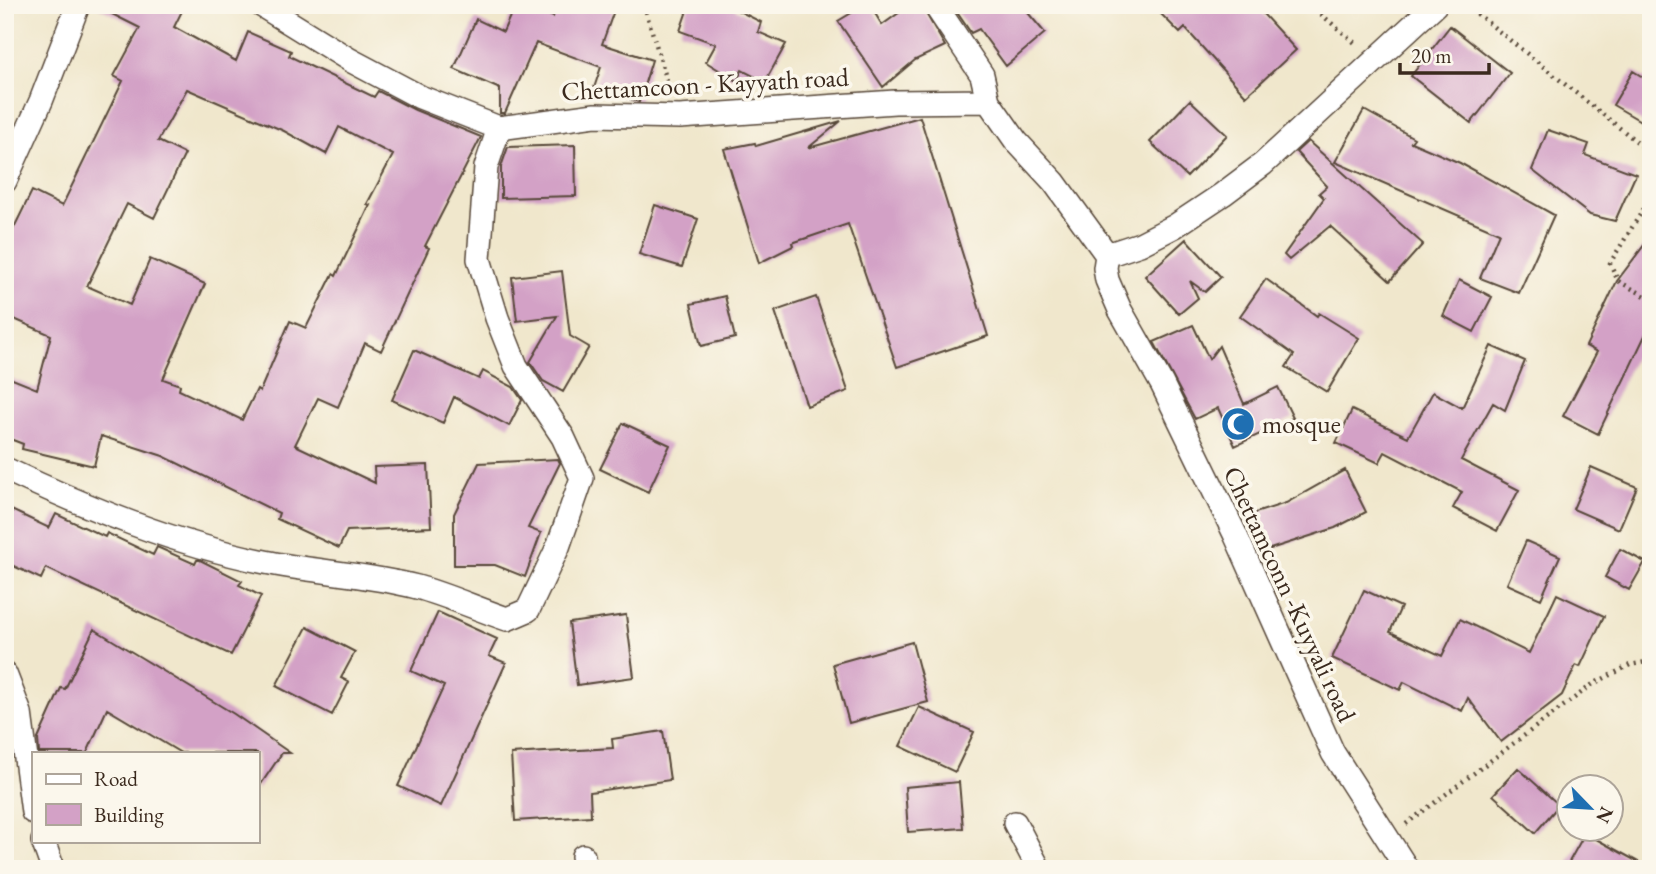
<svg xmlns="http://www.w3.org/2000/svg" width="1656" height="874" font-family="'EB Garamond',serif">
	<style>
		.building { fill: #d3a1c6; fill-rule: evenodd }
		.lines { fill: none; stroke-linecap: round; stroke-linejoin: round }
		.minor-casing { stroke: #564638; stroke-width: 26 }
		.path { stroke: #564638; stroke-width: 4.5; stroke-dasharray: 2 5; stroke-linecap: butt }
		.minor { stroke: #fff; stroke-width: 23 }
		.labels { text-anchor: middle; stroke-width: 7; stroke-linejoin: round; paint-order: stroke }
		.street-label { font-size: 26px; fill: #3b2a1e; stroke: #fbf7ec }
		.poi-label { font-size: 26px; fill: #3b2a1e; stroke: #fbf7ec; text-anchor: start }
	</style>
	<rect width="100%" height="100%" fill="#fbf7ec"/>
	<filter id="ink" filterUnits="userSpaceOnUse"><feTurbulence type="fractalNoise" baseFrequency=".0143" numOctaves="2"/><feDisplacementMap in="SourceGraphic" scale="14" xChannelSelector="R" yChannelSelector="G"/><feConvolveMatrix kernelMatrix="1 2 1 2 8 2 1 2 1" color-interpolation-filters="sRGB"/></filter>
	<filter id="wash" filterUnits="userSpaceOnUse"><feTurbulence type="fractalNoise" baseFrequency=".00686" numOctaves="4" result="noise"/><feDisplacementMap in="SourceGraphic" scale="28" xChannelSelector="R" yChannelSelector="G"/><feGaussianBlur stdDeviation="1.57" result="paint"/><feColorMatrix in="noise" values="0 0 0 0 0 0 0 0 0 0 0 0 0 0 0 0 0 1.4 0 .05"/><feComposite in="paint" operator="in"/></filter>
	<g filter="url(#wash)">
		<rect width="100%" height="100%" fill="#f0e7cc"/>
		<g id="blocks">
			<path class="building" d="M94 5H185L174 27 236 61 248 32 291 51 289 56 374 97 378 91 415 110 481 137 425 246 429 248 381 351 365 343 338 407 318 398 295 445 375 483 374 467 428 465 431 527 347 531 339 548 277 519 279 513 163 456 101 436 94 466 22 449 23 444 5 437V376L37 389 51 335 5 315V246L32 191 62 206 123 81 114 76 140 28ZM187 89 284 131 326 154 339 127 393 155 367 204 370 205 336 276 333 274 306 328 290 321 260 391 257 389 242 420 179 390 180 385 163 379 205 284 150 259 130 305 87 286 127 204 154 218 185 154 158 141Z
				M515 5H526L553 17 557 5H616L602 44 652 60 639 102 594 88 601 67 536 43 505 113H500V89L454 69 476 19 503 32Z
				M689 5H727L761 22 758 32 786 44 765 82 742 70 737 81 706 62 716 44 680 31Z
				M865 5H870L882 25 910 5H921L945 46 915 60 883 87 838 21Z
				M952 5H1027L1023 7 1045 33 1006 66 979 29 971 33Z
				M1152 5H1255L1296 50 1246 96 1185 28 1180 33Z
				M1450 26 1510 73 1471 123 1411 76Z
				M1633 71 1651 82V127L1613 105Z
				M1190 100 1227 135 1187 177 1150 142Z
				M1364 110 1414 138 1411 142 1460 163 1554 215 1519 293 1480 278 1499 233 1335 162Z
				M920 117 988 336 897 367 848 224 792 243 793 246 759 263 724 149 755 143 756 146 841 121 808 148Z
				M1548 130 1589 144 1585 155 1636 174 1615 221 1590 215 1532 170Z
				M1308 141 1423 244 1390 281 1330 226 1289 260 1284 255 1324 198 1319 193 1327 186 1296 152Z
				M575 145 576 196 501 198V167L508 147Z
				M655 205 698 219 682 267 639 254Z
				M1651 236V323L1598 434 1563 416 1597 352 1586 346 1617 281Z
				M1186 239 1221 277 1205 292 1190 281 1198 298 1179 314 1145 276Z
				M562 271 570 336 589 347 563 392 543 381 530 362 557 316 517 321 512 277Z
				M1266 279 1317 316 1319 313 1359 338 1327 392 1286 367 1294 355 1240 316Z
				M1459 280 1492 297 1474 332 1443 316Z
				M725 296 735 338 701 346 691 304Z
				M816 297 848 391 807 406 775 311Z
				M1193 325 1209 359 1219 346 1244 404 1278 387 1293 418 1235 446 1218 408 1195 419 1154 342Z
				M1491 346 1525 361 1505 410 1493 403 1461 460 1519 490 1497 531 1453 508 1462 492 1385 452 1379 463 1336 443 1352 410 1408 437 1433 392 1462 408Z
				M414 350 479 379 483 371 513 387 522 400 509 426 454 397 443 423 392 400Z
				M623 423 670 445 648 492 600 469Z
				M558 459 560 463 528 528 541 533 525 577 495 565H454V514L479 463Z
				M1591 467 1637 487 1619 529 1573 509Z
				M1345 470 1366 512 1335 528 1261 552 1249 515 1286 503Z
				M5 507 49 528 56 514 105 537 107 533 153 555 157 547 195 564 197 560H200L242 581 239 585 261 596 231 655 46 568 41 579 5 562Z
				M1526 541 1560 556 1541 599 1507 584Z
				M1620 549 1645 562 1629 590 1605 577Z
				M1364 590 1401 607 1390 632 1442 656 1460 619 1529 653 1557 594 1604 616 1580 667 1576 665 1562 695 1501 742 1468 698 1462 711 1404 682 1400 690 1332 658Z
				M438 612 497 639 489 656 506 663 441 806 398 786 444 686 411 671Z
				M626 615 634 677 577 685 569 623Z
				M307 627 355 652 341 678 349 682 332 715 276 686Z
				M94 629 234 714 290 753H282L257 790V753H181L107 709 87 753H39L38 739 61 688 65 689Z
				M912 642 928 702 849 723 833 664Z
				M919 707 974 732 955 772 900 746Z
				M663 731 670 780 590 792 591 816 515 821 511 754 613 748 612 739Z
				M1518 768 1559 805 1535 833 1493 795Z
				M959 782 963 828 908 832 905 787Z
				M1585 833 1651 869H1565Z"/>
		</g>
	</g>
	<g filter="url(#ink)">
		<use href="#blocks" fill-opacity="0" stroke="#564638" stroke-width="2"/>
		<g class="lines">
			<g class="minor-casing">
				<path id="minor" d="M261 5 350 60 420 97 499 128 595 115 680 117 895 102 988 101 1016 141 1054 182 1107 255
					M935 5 982 75 988 101
					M5 181 41 101 78 5
					M5 469C88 508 175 544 265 562 315 572 367 574 417 587 447 595 477 609 507 619L528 610 558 547 582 478 563 437 516 366 497 318 479 259 486 167 499 128
					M5 674 20 713 33 812
					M1015 823 1039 869
					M43 841 53 869
					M583 856 585 869
					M1407 869 1333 753 1235 534 1162 384 1120 310 1107 280 1105 268 1107 255 1140 244 1175 226 1223 194 1263 164 1435 5"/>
			</g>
			<path class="path" d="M644 5 670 91
				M1310 5 1355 43
				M1466 5 1651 153
				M1651 197 1610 263 1618 281 1651 299
				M1406 824 1593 684 1630 665 1651 661"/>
			<use href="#minor" class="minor"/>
		</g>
	</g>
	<defs>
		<g id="mosque-disc" transform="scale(1.75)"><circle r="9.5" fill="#1f6fb2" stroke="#fbf7ec"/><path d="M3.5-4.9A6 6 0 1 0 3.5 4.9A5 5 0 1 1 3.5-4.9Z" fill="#fff"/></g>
	</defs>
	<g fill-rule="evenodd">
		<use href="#mosque-disc" x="1238" y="424"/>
	</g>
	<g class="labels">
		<g class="street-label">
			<text transform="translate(705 84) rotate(-3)" y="9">Chettamcoon - Kayyath road</text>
			<text transform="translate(1290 594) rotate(65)" y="9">Chettamconn -Kuyyali road</text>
		</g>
		<g class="poi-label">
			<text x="1262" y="433">mosque</text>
		</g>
	</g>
	<rect width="1656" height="874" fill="none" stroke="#fbf7ec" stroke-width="28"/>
	<rect x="32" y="752" width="228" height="91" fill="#fbf7ec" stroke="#aea59a" stroke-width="2"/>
	<rect x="46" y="774" width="35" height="10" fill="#ffffff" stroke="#aea59a" stroke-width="2"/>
	<text x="94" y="786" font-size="21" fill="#3b2a1e">Road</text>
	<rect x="46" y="804" width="35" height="21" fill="#d3a1c6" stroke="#aea59a" stroke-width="2"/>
	<text x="94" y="822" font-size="21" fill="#3b2a1e">Building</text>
	<g transform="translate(1590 808) rotate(115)"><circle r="33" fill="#fbf7ec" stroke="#aea59a" stroke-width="2"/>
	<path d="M0-5L12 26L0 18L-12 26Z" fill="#1f6fb2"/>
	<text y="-10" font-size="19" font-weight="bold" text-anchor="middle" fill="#3b2a1e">N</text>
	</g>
	<path d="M1400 63v10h89v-10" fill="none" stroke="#3b2a1e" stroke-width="3.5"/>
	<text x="1411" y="63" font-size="21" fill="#3b2a1e" stroke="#fbf7ec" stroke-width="5" paint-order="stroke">20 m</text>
</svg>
